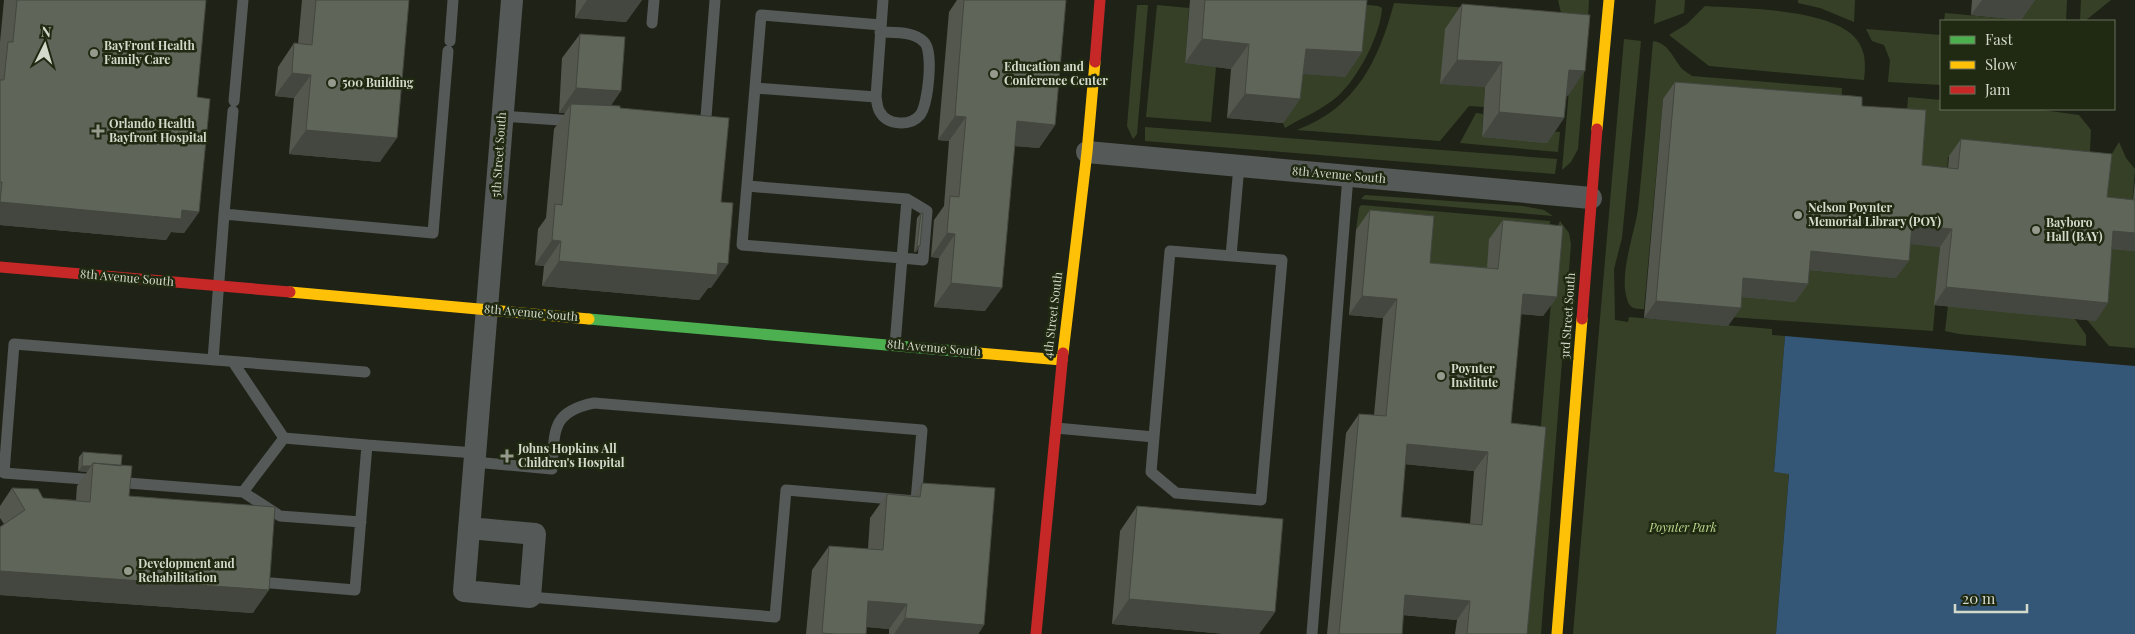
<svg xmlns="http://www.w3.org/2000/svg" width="2135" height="634" font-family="'Playfair Display',serif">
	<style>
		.green { fill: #364027 }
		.water { fill: #355777 }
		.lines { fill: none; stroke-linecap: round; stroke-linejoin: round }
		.lane { stroke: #555958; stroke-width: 11 }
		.street { stroke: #555958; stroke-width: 22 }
		.fast { stroke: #4caf50; stroke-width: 11 }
		.slow { stroke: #ffc107; stroke-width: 11 }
		.jam { stroke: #c62828; stroke-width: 11 }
		.wall { fill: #53574d; fill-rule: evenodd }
		.shaded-wall { fill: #43473f }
		.building { fill: #60655a; stroke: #43473f; fill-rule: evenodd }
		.poi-dot { fill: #959a8c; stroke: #202911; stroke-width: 2 }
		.labels { text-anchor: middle; stroke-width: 5; stroke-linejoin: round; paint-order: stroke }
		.poi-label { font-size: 12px; font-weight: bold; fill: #d4dacb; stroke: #202911; text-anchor: start }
		.street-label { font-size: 12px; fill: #d4dacb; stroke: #202911 }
		.park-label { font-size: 12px; font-style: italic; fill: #bedb8f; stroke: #202911 }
	</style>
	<rect width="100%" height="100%" fill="#1f2317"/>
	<path class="green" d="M1324 0 1378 6 1382 8C1381 34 1358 78 1338 96 1322 110 1303 117 1285 128L1283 123 1289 73 1345 77Z
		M1558 0H1589L1588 18 1561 13Z
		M1656 0H1685L1684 13 1654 24Z
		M1798 0H1855L1854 22 1820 8 1798 3Z
		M2023 0H2067L2066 21H1944L1945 13 2021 20Z
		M2081 0H2111L2085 21H2080Z
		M1394 3 1550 13 1440 84 1485 87 1484 107 1469 106 1440 141 1297 130C1356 108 1379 60 1394 3Z
		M1137 5H1148L1137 134 1133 139 1127 126Z
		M1157 5 1189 8 1185 63 1216 67 1211 122 1146 117Z
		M1705 6C1742 9 1848 7 1862 49 1866 58 1865 70 1864 80L1709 66 1669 35 1687 24Z
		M1866 29 1941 35V85L1888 82 1890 60 1884 45 1872 41Z
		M1574 33 1587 38 1578 149 1571 162 1562 170Z
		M1624 39 1641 41 1622 238 1614 269 1615 320 1628 322 1629 317 1772 329V335L1785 336 1774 472 1789 473 1776 634H1573Z
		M1653 41C1667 43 1672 55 1679 65 1682 70 1688 73 1692 76L1842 88 1841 113 1663 99 1644 309C1636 309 1629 309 1627 299 1619 274 1634 236 1638 209 1644 153 1648 97 1653 41Z
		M1908 97 1941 100V109H2035L2079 115 2091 130 2089 170 1948 157 1946 186 1910 183 1906 127Z
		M1476 113 1483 114 1482 137 1548 131 1560 132 1558 152 1460 143Z
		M1145 127 1557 159 1555 174 1145 141Z
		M2119 142 2126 158 2135 169 2131 218 2104 216 2110 157Z
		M1365 195 1522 206 1544 210 1553 216 1361 199Z
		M1361 205 1550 221 1549 245 1485 288 1416 282 1356 230 1359 208Z
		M1560 221 1569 233 1571 244 1541 634H1524L1557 228Z
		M2102 241 2135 251V348L2109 346 2087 320 2095 321Z
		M1900 243 1940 247 1933 331 1729 317 1731 296 1799 269Z
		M1948 306 2075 319 2086 335V346L1959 334 1945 331Z"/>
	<path class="water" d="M1785 336 2135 366V634H1776L1789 474 1774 472Z"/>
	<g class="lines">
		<path class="lane" d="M652 23 654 0
			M881 25 761 15 742 245 902 258 895 345
			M450 41 453 0
			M755 88 876 97 883 0
			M876 97C877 101 877 108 880 112 887 125 910 127 920 115 928 105 934 51 924 42 913 31 894 33 880 32
			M234 101 243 0
			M233 111 224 214 433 233 448 51
			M502 116 575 121
			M705 130 715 0
			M747 186 907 199 902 258 923 260 927 211 907 199
			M1231 256 1239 166
			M213 360 224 214
			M1056 428 1154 437 1170 251 1282 260 1261 500 1176 493 1151 472 1154 437
			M367 445 475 453
			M474 462 552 469C555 432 550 412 594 403L922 430 916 501 786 490 775 617 530 597
			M97 480 4 473 14 344 365 372
			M115 482 243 492 284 438 233 362
			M243 492 280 516 361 522
			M271 583 355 590 367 445 284 438
			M1312 634 1348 176"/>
		<path class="street" d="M1087 152 1591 198
			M469 528 535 534 530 597 464 591 512 0"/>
		<path class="fast" d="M589 319 978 353"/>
		<path class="slow" d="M1597 129 1609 0
			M290 292 589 319
			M978 353 1062 360
			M1063 353 1087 152 1095 62
			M1557 634 1582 319"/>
		<path class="jam" d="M1095 62 1100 0
			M0 267 290 292
			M1582 319 1597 129
			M1036 634 1063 353"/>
	</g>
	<path class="wall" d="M4 0H206L197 97 199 212 184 233 171 232 166 240 0 225V42Z
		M302 0H409L380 162 289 154 294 98 275 96 278 67 294 43 298 44Z
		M576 0H642L626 22 575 18Z
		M957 0H1066L1055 125 1039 148 1015 146 985 311 934 307 939 258 931 257 934 220 944 206 949 141 938 140 949 12Z
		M1190 0H1367L1362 52 1345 77 1303 74 1300 99 1283 123 1227 118 1231 69 1185 63Z
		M1972 0H2035L2021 20 1971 15Z
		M1462 4 1568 96 1566 95 1564 118 1547 143 1482 137 1485 87 1440 84 1445 29Z
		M580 34 611 106 620 108 711 288H708L699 300 542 286 544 266 535 265 538 229 546 218 554 129 565 113H559L562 58Z
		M1675 82 1862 106 1922 165 1948 168 1949 156 1961 139 2107 197 2133 200 2135 180V251L2112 249 2096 321 1934 305 1940 247 1910 244 1896 278 1809 270 1808 284 1795 302 1742 297 1728 326 1644 318 1663 99Z
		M1370 210 1430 263 1487 268 1489 239 1503 220 1557 297 1543 316 1521 314 1511 423 1527 634H1455L1457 620 1403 615 1402 634H1327L1346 433 1359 414 1374 415 1383 318 1349 315 1356 230ZM1405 464 1474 471 1470 524 1401 517Z
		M921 213 920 246 916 252H914L917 218Z
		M83 452 121 466 129 496 253 613 0 595V527L4 524 0 518V506L12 488 43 498 76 500 77 486 87 472 78 471 79 457Z
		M922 483 984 625 978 634H889V629L866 627V634H806L812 570 829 546 868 549 870 518 887 494 913 496Z
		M1137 506 1275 612 1259 634H1226L1112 624 1120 531Z"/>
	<path class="shaded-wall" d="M587 0H642L626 22 575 18Z
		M1982 0H2035L2021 20 1971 15Z
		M1202 39 1249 44 1231 69 1185 63Z
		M1306 49 1362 52 1345 77 1289 73Z
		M1457 60 1502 62 1485 87 1440 84Z
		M1569 70 1585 71 1568 96 1552 94Z
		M292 73 311 75 294 98 275 96Z
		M576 88 621 91 604 116 571 104 565 113H559Z
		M1245 94 1300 99 1283 123 1227 118Z
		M1499 112 1564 118 1547 143 1482 137Z
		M955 116 966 117 949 141 938 140Z
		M1017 121 1055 125 1039 148 1000 145Z
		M306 130 397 138 380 162 289 154Z
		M0 202 182 210 199 212 184 233 171 232 166 240 0 225Z
		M1912 225 1952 229 1940 247 1900 243Z
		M2113 231 2135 233V251L2101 248Z
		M947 233 955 234 939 258 931 257Z
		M552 240 561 241 544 266 535 265Z
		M917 246H920L916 252H914Z
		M1811 251 1909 261 1896 278 1799 269Z
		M559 261 718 263 728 264 711 288H708L699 300 542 286Z
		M1743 278 1808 284 1795 302 1731 296Z
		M951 283 1002 288 985 311 934 307Z
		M1946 287 2108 303 2096 321 1934 305Z
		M1523 294 1557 297 1543 316 1509 313Z
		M1362 296 1397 299 1383 318 1349 315Z
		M1656 301 1741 308 1728 326 1644 318Z
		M1407 444 1488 452 1474 471 1393 463Z
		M82 466H91L87 472 78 471Z
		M0 571 269 590 253 613 0 595Z
		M1405 595 1470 601 1457 620 1392 614Z
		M1129 599 1275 612 1259 634H1226L1112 624Z
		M868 601 907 604 889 629 851 625Z
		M905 618 984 625 978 634H894Z"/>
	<path class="building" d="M17 0H206L197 97 210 99 199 212 182 210 181 219 0 202 2 182H0V80H4L8 42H13Z
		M316 0H409L397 138 306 130 311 75 292 73 294 43 312 45Z
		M964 0H1066L1055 125 1017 121 1002 288 951 283 955 234 947 233 950 196 959 197 966 117 955 116Z
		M1205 0H1367L1362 52 1306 49 1300 99 1245 94 1249 44 1202 39Z
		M1462 4 1590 15 1585 71 1569 70 1564 118 1499 112 1502 62 1457 60Z
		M580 34 625 37 621 91 576 88Z
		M1675 82 1853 96 1862 97V106L1926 110 1922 165 1958 169 1961 139 2112 154 2107 197 2135 200V233L2113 231 2108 303 1946 287 1952 229 1912 225 1909 261 1811 251 1808 284 1743 278 1741 308 1656 301Z
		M571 104 620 106V108L729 118 721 202 733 203 728 264 718 263 717 275 559 261 561 241 552 240 555 204 562 205Z
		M1370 210 1434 216 1430 263 1498 269 1503 220 1563 226 1557 297 1523 294 1511 423 1546 427 1527 634H1467L1470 601 1405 595 1402 634H1339L1359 414 1386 416 1397 299 1362 296ZM1407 444 1488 452 1482 525 1401 517Z
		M921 213H923L920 246H917Z
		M83 452 122 455 121 466 93 463 91 466H82Z
		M93 463 132 466 129 496 275 507 269 590 0 571V527L25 510 12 488 38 489 43 498 90 502Z
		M922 483 995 488 984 625 905 618 907 604 868 601 866 634H835L822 633 829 546 883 550 887 494 920 497Z
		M1137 506 1283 519 1275 612 1129 599Z"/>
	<g class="poi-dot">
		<circle cx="94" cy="53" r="5"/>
		<circle cx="994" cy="74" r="5"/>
		<circle cx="332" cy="83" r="5"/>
		<path d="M95.5 123.5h5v5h5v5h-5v5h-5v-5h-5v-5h5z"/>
		<circle cx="1798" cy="215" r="5"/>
		<circle cx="2036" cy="230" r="5"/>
		<circle cx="1441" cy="376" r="5"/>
		<path d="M504.5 448.5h5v5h5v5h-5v5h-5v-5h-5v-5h5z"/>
		<circle cx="128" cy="571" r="5"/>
	</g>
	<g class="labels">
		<g class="poi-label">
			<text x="104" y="50">BayFront Health<tspan x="104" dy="14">Family Care</tspan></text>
			<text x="1004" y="71">Education and<tspan x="1004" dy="14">Conference Center</tspan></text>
			<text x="342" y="87">500 Building</text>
			<text x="109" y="128">Orlando Health<tspan x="109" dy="14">Bayfront Hospital</tspan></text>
			<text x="1808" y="212">Nelson Poynter<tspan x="1808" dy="14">Memorial Library (POY)</tspan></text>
			<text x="2046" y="227">Bayboro<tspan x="2046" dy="14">Hall (BAY)</tspan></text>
			<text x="1451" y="373">Poynter<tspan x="1451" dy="14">Institute</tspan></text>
			<text x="518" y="453">Johns Hopkins All<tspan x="518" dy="14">Children's Hospital</tspan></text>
			<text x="138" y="568">Development and<tspan x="138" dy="14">Rehabilitation</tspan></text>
		</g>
		<g class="street-label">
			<text transform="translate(499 155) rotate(-86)" y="4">5th Street South</text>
			<text transform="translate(1339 175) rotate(5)" y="4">8th Avenue South</text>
			<text transform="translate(127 278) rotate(5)" y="4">8th Avenue South</text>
			<text transform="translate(531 313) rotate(5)" y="4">8th Avenue South</text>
			<text transform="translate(1053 315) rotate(-83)" y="4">4th Street South</text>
			<text transform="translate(1568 316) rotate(-86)" y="4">3rd Street South</text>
			<text transform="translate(934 348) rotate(5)" y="4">8th Avenue South</text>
		</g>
		<g class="park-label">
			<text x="1683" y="532">Poynter Park</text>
		</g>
	</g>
	<rect x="1940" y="20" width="175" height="90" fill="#202911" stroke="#68705b"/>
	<rect x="1950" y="36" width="25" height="8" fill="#4caf50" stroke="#68705b"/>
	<text x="1985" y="45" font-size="15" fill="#d4dacb">Fast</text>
	<rect x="1950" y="61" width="25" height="8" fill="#ffc107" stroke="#68705b"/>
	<text x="1985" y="70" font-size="15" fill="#d4dacb">Slow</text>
	<rect x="1950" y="86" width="25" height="8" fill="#c62828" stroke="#68705b"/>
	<text x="1985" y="95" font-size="15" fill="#d4dacb">Jam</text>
	<g transform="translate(45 45) rotate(5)" stroke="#202911" stroke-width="4" paint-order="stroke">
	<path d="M0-4L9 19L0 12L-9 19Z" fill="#d4dacb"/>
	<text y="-8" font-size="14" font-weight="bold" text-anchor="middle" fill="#d4dacb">N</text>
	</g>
	<path d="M1955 604v8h72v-8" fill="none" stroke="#d4dacb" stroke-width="2.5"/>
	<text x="1962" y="604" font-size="15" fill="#d4dacb" stroke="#202911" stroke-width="4" paint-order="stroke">20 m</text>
</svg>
